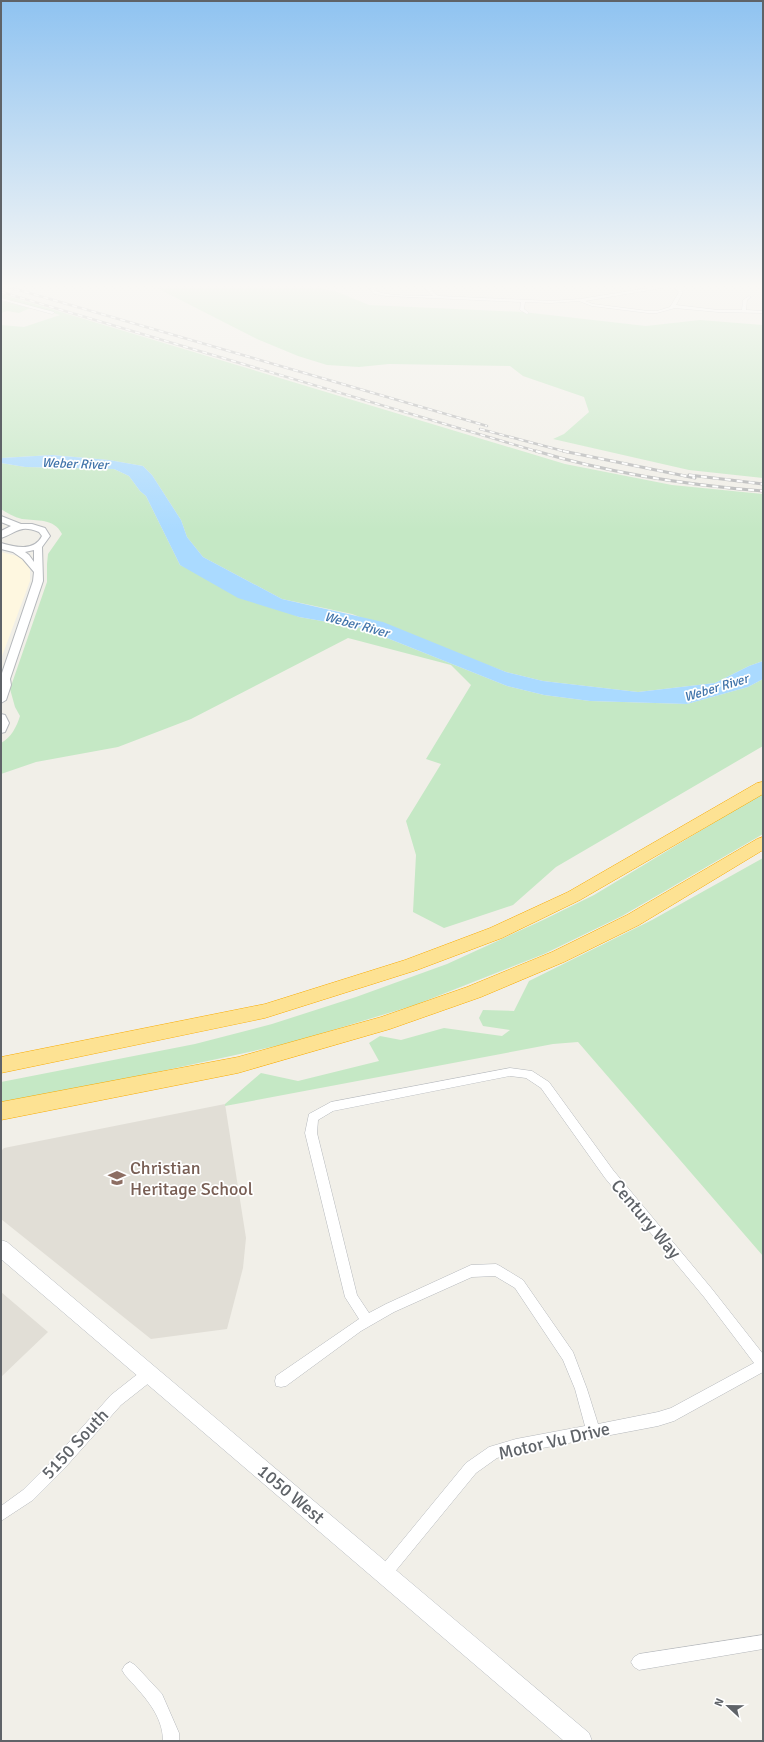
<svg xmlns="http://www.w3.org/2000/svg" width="764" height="1742" font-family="Signika,sans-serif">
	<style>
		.commercial { fill: #fef7e0 }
		.education { fill: #e1ded6 }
		.green { fill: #c5e8c5 }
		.water { fill: #aadaff }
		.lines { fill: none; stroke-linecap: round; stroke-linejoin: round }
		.minor-casing { stroke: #b5b8bc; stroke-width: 1 }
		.tertiary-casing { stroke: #b5b8bc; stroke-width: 2 }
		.secondary-casing { stroke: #b6babf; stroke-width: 1 }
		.motorway-casing { stroke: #f9ab00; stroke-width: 1 }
		.minor { fill: #fff; fill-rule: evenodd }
		.tertiary { fill: #fff; fill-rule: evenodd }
		.secondary { fill: #fff; fill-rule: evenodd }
		.motorway { fill: #fde293; fill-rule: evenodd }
		.rail-far1-casing { stroke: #b6b7b8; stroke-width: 2.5 }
		.rail-casing { stroke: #b6b7b8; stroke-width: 3 }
		.rail-far1 { stroke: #fff; stroke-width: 1.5; stroke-dasharray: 5; stroke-linecap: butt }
		.rail { stroke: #fff; stroke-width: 2; stroke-dasharray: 6; stroke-linecap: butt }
		.labels { text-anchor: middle; stroke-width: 3.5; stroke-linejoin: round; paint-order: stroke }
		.far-water-label { font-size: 13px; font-style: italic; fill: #4174aa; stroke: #fff }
		.near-education-label { font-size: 18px; fill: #785e54; stroke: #fff; text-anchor: start }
		.near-street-label { font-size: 18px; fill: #5f6368; stroke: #fff }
	</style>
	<rect width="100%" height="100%" fill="#f1efe8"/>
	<path class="commercial" d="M1 552 25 558 30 564V581L1 659Z"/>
	<path class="education" d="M225 1104 246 1238 243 1268 227 1329 151 1339 1 1219V1151L4 1148Z
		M1 1292 48 1332 1 1377Z"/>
	<path class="green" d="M153 286H309L335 291 369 305 523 312 646 326 700 320 763 325V478L689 470 553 439 564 434 589 412 584 397 523 376 510 366 389 364 359 367 327 365 298 356 257 339Z
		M1 294 565 464 672 485 763 494V661L749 666 715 683 638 692 543 681 506 672 352 614 282 599 203 557 187 537 181 520 152 475 143 466 109 460 52 455 1 458V325L24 327 60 315 1 297Z
		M1 301 30 308 19 313 7 311 1 313Z
		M1 463 25 467 114 469 129 476 140 491 146 496 180 565 299 617 362 628 507 686 544 695 590 701 687 704 748 687 763 679V746L556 867 513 905 444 928 413 912 416 855 406 821 441 764 426 759 471 685 451 665 348 638 191 719 118 747 36 762 1 774V743C11 738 17 726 20 716L15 707 10 689 47 582V564L48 554 62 534C54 518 37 521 22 519 14 517 7 513 1 509Z
		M763 793V834L622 916 544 954 415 1005 290 1043 107 1083 1 1103V1082L195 1044 272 1024 356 997 447 964 543 920 594 895Z
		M763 858V1256L578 1042 553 1044 225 1106V1104L261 1073 298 1081 379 1061 369 1043 380 1036 401 1040 444 1028 502 1036 510 1030 483 1026 479 1018 483 1010 514 1011 529 981 652 920Z"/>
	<path class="water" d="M52 455 109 460 143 466 152 475 181 520 187 537 203 557 282 599 383 622 506 672 543 681 638 692 715 683 749 666 763 661V679L748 687 687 704 590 701 544 695 507 686 362 628 299 617 238 598 180 565 146 496 140 491 129 476 114 469 25 467 1 463V458Z"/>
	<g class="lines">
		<g class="minor-casing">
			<path id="minor" d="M372 286H376L374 290C385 297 419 295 433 296L422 286H426L438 296 551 301 580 299 661 286H670L668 287 585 301 593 304 648 311H657L670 307 679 292 672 286H676L683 292 676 305 718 310H742L743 300 749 296 751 297 747 300 746 310 763 311V313L718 312 675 308 657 313H648L592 306 579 301 551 303 525 302 524 309 529 313 527 314 520 310 521 302 387 296 374 294 370 290Z
				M1 298 54 312V313L52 314 1 300Z
				M510 1068 532 1071 549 1082 613 1170 712 1289 763 1354V1372L674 1421 658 1426 516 1453 497 1458 476 1473 389 1579 384 1581 379 1579 377 1574 379 1569 466 1463 489 1447 516 1439 585 1426 575 1389 563 1360 515 1288 495 1276 472 1277 394 1312 361 1331 286 1386 281 1387 276 1386 275 1381 276 1376 359 1319 345 1297 305 1133 309 1114 331 1102ZM510 1076 526 1078 541 1088 605 1178 704 1297 754 1363 671 1408 658 1412 598 1424 587 1389 573 1352 523 1280 500 1266 496 1264 471 1265 386 1304 369 1313 357 1295 317 1133 318 1120 333 1111Z
				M149 1368 154 1369 155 1374 154 1379 121 1405 63 1470 33 1500 1 1521V1506L23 1490 53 1460 111 1395 144 1369Z
				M763 1635V1649L639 1670 634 1667 631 1662 634 1657 639 1654Z
				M130 1662 135 1665 162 1694 179 1733V1741H163C163 1714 142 1694 125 1675L122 1670 125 1665Z"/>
		</g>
		<g class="tertiary-casing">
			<path id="tertiary" d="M1 516 21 524H32L45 528 50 536 42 547 43 581 10 679 11 685 6 700 1 703V676L33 581 34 572 23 559 13 552 1 549V543C15 547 34 552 42 536L39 532C19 524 17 533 1 538V531L11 526 1 522ZM34 550V562L29 555 25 552Z
				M1 714 5 715 9 723 5 732 1 733Z"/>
		</g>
		<g class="secondary-casing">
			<path id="secondary" d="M1 1240 7 1242 589 1733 592 1741H564L1 1259Z"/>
		</g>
		<g class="motorway-casing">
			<path id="motorway" d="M763 782V794L580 900 502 938 417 970 265 1018 1 1073V1057L265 1004 405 960 490 928 568 892 757 783Z
				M763 837V850L639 925 564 962 481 997 390 1029 238 1073 1 1120V1102L238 1057 381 1017 467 987 552 952 627 915 757 839Z"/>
		</g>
		<use href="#minor" class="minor"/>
		<use href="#tertiary" class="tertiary"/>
		<use href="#secondary" class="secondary"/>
		<use href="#motorway" class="motorway"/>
		<g class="rail-far1-casing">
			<path id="rail-far1" d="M5 286 487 426
				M1 292 539 452
				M480 429 567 452"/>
		</g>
		<g class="rail-casing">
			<path id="rail" d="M536 451C609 473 686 485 763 491
				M563 451 695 478
				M689 475 763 484"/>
		</g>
		<use href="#rail-far1" class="rail-far1"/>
		<use href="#rail" class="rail"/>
	</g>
	<linearGradient id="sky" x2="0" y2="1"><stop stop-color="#8fc3f1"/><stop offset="0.54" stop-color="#f9f8f5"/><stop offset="1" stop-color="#f9f8f5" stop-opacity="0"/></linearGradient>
	<rect width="764" height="530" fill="url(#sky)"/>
	<defs>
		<g id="school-bare" transform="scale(1.38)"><path d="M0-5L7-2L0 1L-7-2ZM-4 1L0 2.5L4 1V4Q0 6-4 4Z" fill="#8d6e63" stroke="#fff" stroke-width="2.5" paint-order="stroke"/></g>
	</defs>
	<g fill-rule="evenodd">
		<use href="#school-bare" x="117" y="1178"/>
	</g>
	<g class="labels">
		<g class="far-water-label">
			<text transform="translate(75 463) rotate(2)" y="5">Weber River</text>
			<text transform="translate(357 624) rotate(15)" y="5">Weber River</text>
			<text transform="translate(716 687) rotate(-17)" y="5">Weber River</text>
		</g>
		<g class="near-education-label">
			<text x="130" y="1174">Christian<tspan x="130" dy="21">Heritage School</tspan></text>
		</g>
		<g class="near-street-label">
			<text transform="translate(646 1219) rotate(50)" y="6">Century Way</text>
			<text transform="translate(554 1441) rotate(-13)" y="6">Motor Vu Drive</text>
			<text transform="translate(75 1444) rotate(-47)" y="6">5150 South</text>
			<text transform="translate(291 1494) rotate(40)" y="6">1050 West</text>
		</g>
	</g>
	<rect width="764" height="1742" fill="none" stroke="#5f6368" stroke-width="4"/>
	<g transform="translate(728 1706) rotate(292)" stroke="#ffffff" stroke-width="3" paint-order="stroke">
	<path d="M0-3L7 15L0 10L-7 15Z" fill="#5f6368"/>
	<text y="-6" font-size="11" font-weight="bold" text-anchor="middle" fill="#5f6368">N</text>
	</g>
</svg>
